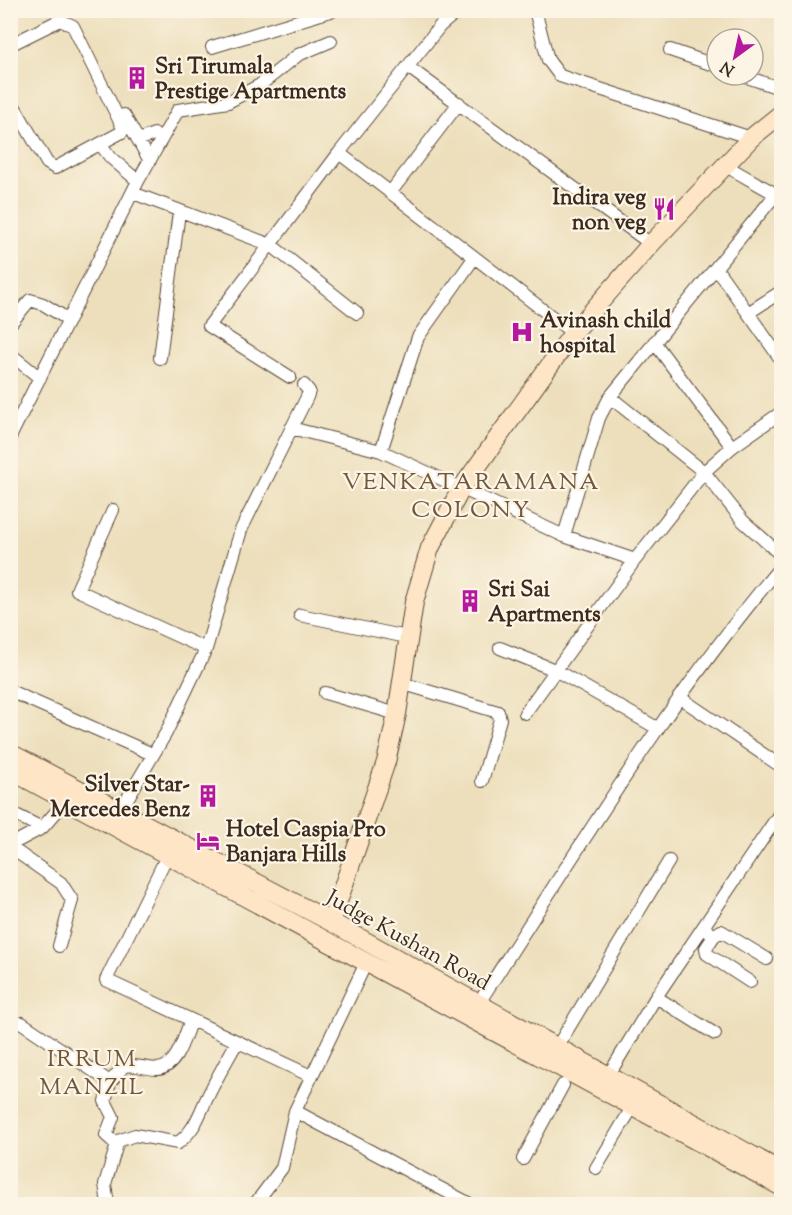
<svg xmlns="http://www.w3.org/2000/svg" width="792" height="1215" font-family="'Sorts Mill Goudy',serif">
	<style>
		.lines { fill: none; stroke-linecap: round; stroke-linejoin: round }
		.street-casing { stroke: #564536; stroke-width: 14 }
		.secondary-casing { stroke: #564536; stroke-width: 20 }
		.street { stroke: #fff; stroke-width: 12 }
		.secondary { stroke: #fee5c5; stroke-width: 18 }
		.labels { text-anchor: middle; stroke-width: 4.5; stroke-linejoin: round; paint-order: stroke }
		.poi-label { font-size: 22px; font-weight: bold; fill: #3b2a1e; stroke: #fcf5e5; text-anchor: start }
		.street-label { font-size: 22px; fill: #3b2a1e; stroke: #fcf5e5 }
		.neighbourhood-label { font-size: 24px; letter-spacing: 1.5px; fill: #72573d; stroke: #fcf5e5 }
	</style>
	<rect width="100%" height="100%" fill="#fcf5e5"/>
	<filter id="ink" filterUnits="userSpaceOnUse"><feTurbulence type="fractalNoise" baseFrequency=".0167" numOctaves="2"/><feDisplacementMap in="SourceGraphic" scale="12" xChannelSelector="R" yChannelSelector="G"/><feConvolveMatrix kernelMatrix="1 2 1 2 8 2 1 2 1" color-interpolation-filters="sRGB"/></filter>
	<filter id="wash" filterUnits="userSpaceOnUse"><feTurbulence type="fractalNoise" baseFrequency=".008" numOctaves="4" result="noise"/><feDisplacementMap in="SourceGraphic" scale="24" xChannelSelector="R" yChannelSelector="G"/><feGaussianBlur stdDeviation="1.35" result="paint"/><feColorMatrix in="noise" values="0 0 0 0 0 0 0 0 0 0 0 0 0 0 0 0 0 1.4 0 .05"/><feComposite in="paint" operator="in"/></filter>
	<g filter="url(#wash)">
		<rect width="100%" height="100%" fill="#eddfbc"/>
	</g>
	<g filter="url(#ink)">
		<g class="lines">
			<g class="street-casing">
				<path id="street" d="M535 10 548 60 560 76 751 138
					M10 45 60 20 73 26 123 128 122 132 55 168 47 163 10 99
					M212 47 334 10
					M670 50 717 66
					M408 67 651 244
					M741 75 782 89
					M124 115 150 161
					M138 140 154 134
					M101 145 111 158 138 181
					M339 153 573 333
					M726 166 781 197
					M133 193 271 245 357 313
					M390 193 459 103
					M716 268 782 361
					M748 313 782 291
					M10 324 30 300 43 304 69 320
					M654 342 732 447
					M10 354 40 378
					M160 358 179 212
					M290 377 209 326 339 153 440 26 459 10
					M610 397 704 472 743 521 782 556
					M291 428 381 451 564 536 635 560
					M10 437 138 181 178 110 228 102 260 85 298 55 331 41
					M381 451 418 337 474 258
					M113 510 77 590 206 649
					M564 536 599 418 610 397 776 194
					M300 615 407 637
					M500 648 555 670 657 728
					M401 683 498 712 500 719 482 781
					M10 691 152 754
					M325 693 397 714
					M679 697 782 767
					M525 713 635 560 704 472 732 447 782 412
					M120 811 166 733 206 649 241 530 307 397 309 391 304 385
					M10 812 42 828
					M10 845 42 828 66 801
					M10 847 61 883 72 900 59 946
					M168 854 106 980 311 1076
					M703 927 714 936 721 931 767 959
					M714 936 706 948 707 954 750 982
					M656 997 715 1034
					M478 1004C575 855 667 701 782 565
					M22 1023 110 1082 124 1066C136 1064 146 1069 158 1069 178 1067 184 1036 191 1020
					M557 1047 669 861
					M605 1081 656 997 782 810
					M110 1082 105 1101 113 1117 106 1135 116 1144
					M295 1111 470 1204
					M523 1159 563 1085
					M596 1168 633 1106
					M108 1204 105 1184 118 1141 135 1135 178 1143C196 1129 199 1114 208 1096 217 1077 227 1060 237 1042
					M255 1204 282 1168 295 1111 366 963"/>
			</g>
			<g class="secondary-casing">
				<path id="secondary" d="M10 753 331 922 782 1172
					M10 770 782 1187
					M331 922 386 762 397 714 414 602 430 548 461 489 573 333 651 244 751 138 782 113"/>
			</g>
			<use href="#street" class="street"/>
			<use href="#secondary" class="secondary"/>
		</g>
	</g>
	<defs>
		<g id="building-bare" transform="scale(1.8)"><path d="M-4-6H4V6H1V3H-1V6H-4ZM-2.5-4.3h1.7v1.8h-1.7ZM.8-4.3h1.7v1.8H.8ZM-2.5-1h1.7V.8h-1.7ZM.8-1h1.7V.8H.8Z" fill="#b5179e" stroke="#fcf5e5" stroke-width="2.5" paint-order="stroke"/></g>
		<g id="restaurant-bare" transform="scale(1.8)"><path d="M-5-6h1v4h1v-4h1v4h1v-4h1v5L-1.5 .5V6h-2V.5L-5-1ZM5-6V6H3V1.5H1.5Q1.5-4 5-6Z" fill="#b5179e" stroke="#fcf5e5" stroke-width="2.5" paint-order="stroke"/></g>
		<g id="hospital-bare" transform="scale(1.8)"><path d="M-5-5h3v3.5h4V-5h3V5h-3V1.5h-4V5h-3Z" fill="#b5179e" stroke="#fcf5e5" stroke-width="2.5" paint-order="stroke"/></g>
		<g id="hotel-bare" transform="scale(1.8)"><path d="M-6-4.5h1.5V1H6V5H4.5V3h-9V5H-6ZM-4 0a1.8 1.8 0 1 1 3.6 0ZM.5 0V-2.5h3Q6-2.5 6 0Z" fill="#b5179e" stroke="#fcf5e5" stroke-width="2.5" paint-order="stroke"/></g>
	</defs>
	<g fill-rule="evenodd">
		<use href="#building-bare" x="137" y="78"/>
		<use href="#restaurant-bare" x="664" y="209"/>
		<use href="#hospital-bare" x="522" y="332"/>
		<use href="#building-bare" x="470" y="601"/>
		<use href="#building-bare" x="208" y="796"/>
		<use href="#hotel-bare" x="208" y="841"/>
	</g>
	<g class="labels">
		<g class="poi-label">
			<text x="155" y="73">Sri Tirumala<tspan x="155" dy="25">Prestige Apartments</tspan></text>
			<text x="646" y="204" text-anchor="end">Indira veg<tspan x="646" dy="25">non veg</tspan></text>
			<text x="540" y="327">Avinash child<tspan x="540" dy="25">hospital</tspan></text>
			<text x="488" y="596">Sri Sai<tspan x="488" dy="25">Apartments</tspan></text>
			<text x="190" y="791" text-anchor="end">Silver Star-<tspan x="190" dy="25">Mercedes Benz</tspan></text>
			<text x="226" y="836">Hotel Caspia Pro<tspan x="226" dy="25">Banjara Hills</tspan></text>
		</g>
		<g class="street-label">
			<text transform="translate(409 939) rotate(29)" y="8">Judge Kushan Road</text>
		</g>
		<g class="neighbourhood-label">
			<text x="471" y="489">VENKATARAMANA<tspan x="471" dy="28">COLONY</tspan></text>
			<text x="92" y="1066">IRRUM<tspan x="92" dy="28">MANZIL</tspan></text>
		</g>
	</g>
	<rect width="792" height="1215" fill="none" stroke="#fcf5e5" stroke-width="36"/>
	<g transform="translate(735 57) rotate(213)"><circle r="28" fill="#fcf5e5" stroke="#afa495" stroke-width="1.5"/>
	<path d="M0-4.5L10 22L0 15L-10 22Z" fill="#b5179e"/>
	<text y="-9" font-size="16" font-weight="bold" text-anchor="middle" fill="#3b2a1e">N</text>
	</g>
</svg>
